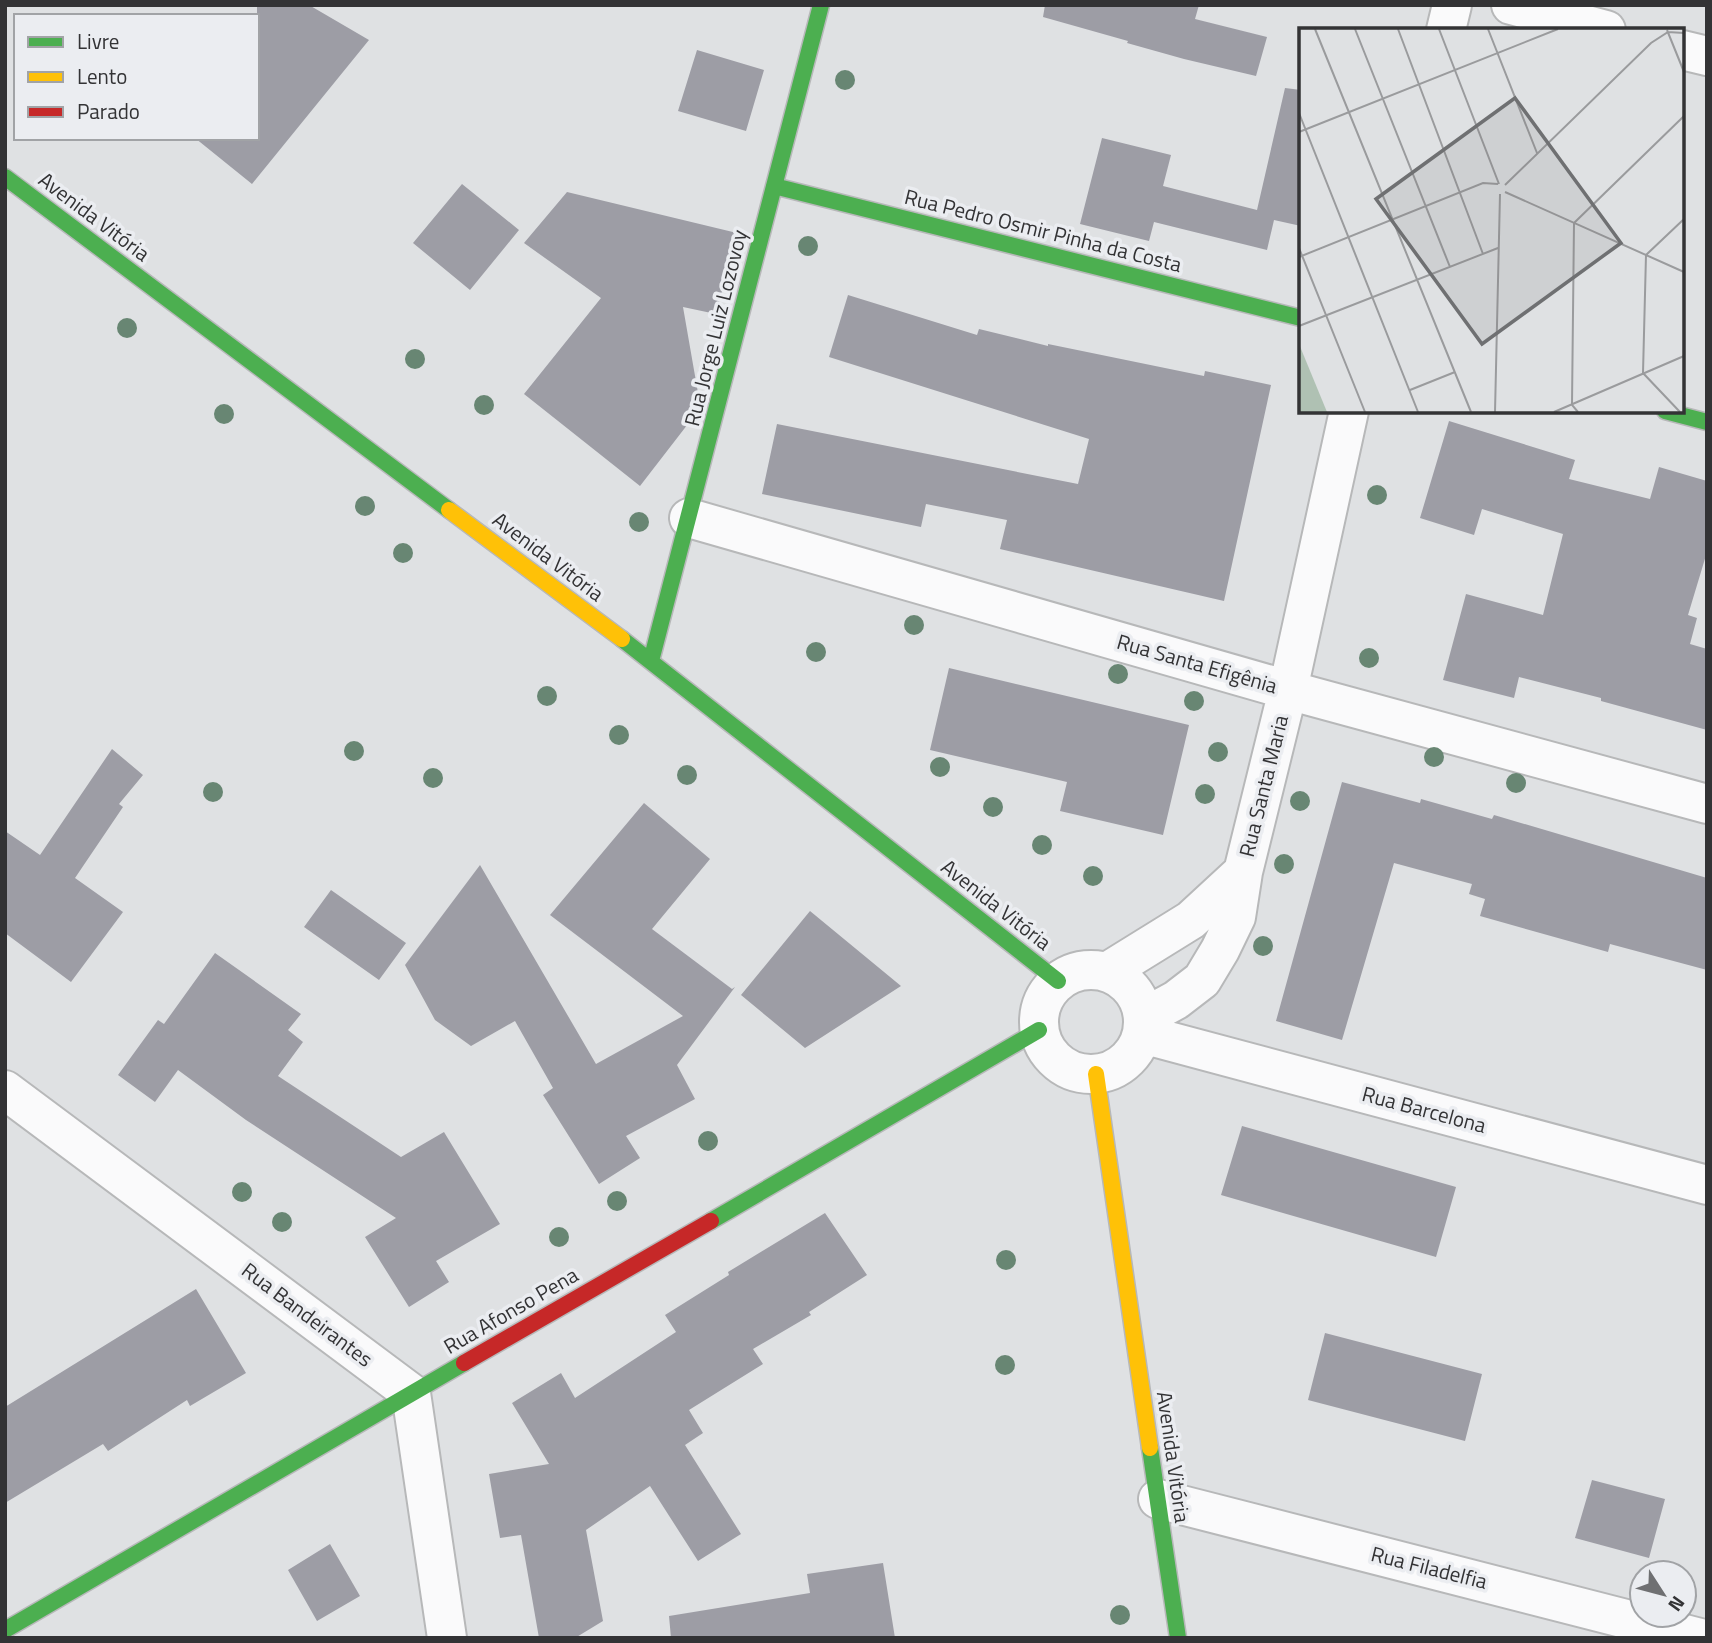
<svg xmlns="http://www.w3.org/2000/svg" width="1712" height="1643" font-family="'Titillium Web',sans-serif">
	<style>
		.building { fill: #9d9da5 }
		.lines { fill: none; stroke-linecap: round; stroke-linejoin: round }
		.street-casing { stroke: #b7b8b9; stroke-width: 42 }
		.fast-casing { stroke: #b7b8b9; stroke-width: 19 }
		.slow-casing { stroke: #b7b8b9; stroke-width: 19 }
		.jam-casing { stroke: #b7b8b9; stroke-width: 19 }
		.street { stroke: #fafafb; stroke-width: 38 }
		.fast { stroke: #4caf50; stroke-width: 16 }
		.slow { stroke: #ffc107; stroke-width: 16 }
		.jam { stroke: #c62828; stroke-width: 16 }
		.tree { fill: #688673 }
		.labels { text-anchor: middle; stroke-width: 7; stroke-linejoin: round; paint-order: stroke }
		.street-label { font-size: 21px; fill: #333335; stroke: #ebedf1 }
		.inset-road { fill: none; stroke: #9a9b9d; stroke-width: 2 }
		.view { fill: #6f7072; fill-opacity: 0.15; stroke: #6f7072; stroke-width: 3.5 }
		.inset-edge { fill: none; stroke: #333335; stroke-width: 3.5 }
	</style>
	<rect width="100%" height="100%" fill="#dfe1e3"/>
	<path class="building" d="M257 5H309L369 40 252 184 195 138H257Z
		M1045 5H1199L1195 19 1267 37 1256 76 1184 59 1127 43 1128 41 1043 17Z
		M697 50 764 70 746 131 678 111Z
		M1285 88 1301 90V226L1274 220 1267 250 1154 222 1149 241 1080 224 1102 138 1171 155 1163 186 1257 210Z
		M462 184 519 230 470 290 413 243Z
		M567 192 737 233 716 314 683 307 698 393 691 420 640 486 524 394 601 298 524 243Z
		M848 295 977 335 979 329 1048 346V344L1204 376 1205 371 1271 385 1224 601 1000 549 1007 520 926 504 921 527 762 494 777 424 1078 484 1089 439 829 357Z
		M1449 421 1575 460 1569 479 1650 499 1659 467 1707 481V552L1688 615 1697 618 1690 644 1707 649V730L1601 701V698L1519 677 1514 698 1443 680 1466 594 1543 615 1563 534 1482 509 1474 535 1420 518Z
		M949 668 1189 725 1163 835 1060 811 1067 782 930 750Z
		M112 749 143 775 119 804 123 807 75 878 123 912 71 982 5 933V831L40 855Z
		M1342 782 1420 803 1421 799 1492 819 1494 815 1707 878V970L1610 944 1608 952 1480 916 1485 899 1469 894 1472 884 1394 863 1342 1040 1276 1021Z
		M644 803 710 859 652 929 732 989 735 987 677 1065 695 1099 626 1136 640 1158 599 1184 543 1095 553 1088 515 1021 471 1046 435 1020 405 965 480 865 596 1064 683 1016 550 915Z
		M331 890 406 943 379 980 304 927Z
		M810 911 901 986 805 1048 741 995Z
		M215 953 301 1014 288 1030 303 1042 278 1076 401 1157 444 1132 500 1224 436 1261 449 1282 409 1307 365 1237 396 1218 246 1120 178 1070 155 1102 118 1075 158 1020 164 1024Z
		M1242 1126 1456 1187 1436 1257 1221 1195Z
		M825 1213 867 1275 809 1312 811 1315 753 1349 763 1364 689 1410 703 1433 685 1445 741 1534 698 1561 650 1486 586 1530 603 1621 575 1638H539L521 1535 500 1538 489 1474 549 1464 512 1403 561 1373 575 1398 676 1332 665 1315 729 1275 728 1272Z
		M196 1289 246 1373 190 1406 187 1400 108 1451 103 1444 5 1503V1407Z
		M1325 1333 1482 1374 1465 1441 1308 1400Z
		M1592 1480 1665 1499 1649 1558 1575 1538Z
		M330 1544 360 1596 317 1621 288 1570Z
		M883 1563 895 1638H671L669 1616 810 1593 807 1574Z"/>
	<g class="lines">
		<g class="street-casing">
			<path id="street" d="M1511 5 1606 30
				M1446 30 1452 5
				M1682 50 1707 56
				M689 518 1288 690 1707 804
				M1039 1022a52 52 0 1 1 104 0a52 52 0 1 1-104 0Z
				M1107 972 1191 920 1243 872
				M1143 1018 1176 1000 1202 980 1220 950 1236 917 1243 872 1288 690 1349 411
				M1142 1034 1707 1185
				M5 1090 411 1393 447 1638
				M1158 1499 1700 1638"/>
		</g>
		<g class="fast-casing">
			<path id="fast" d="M5 177 449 510
				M774 186 1301 318
				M1665 411 1707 422
				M622 639 1058 981
				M651 661 821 5
				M711 1221 1039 1030
				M1150 1448 1178 1638
				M5 1630 464 1363"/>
		</g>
		<g class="slow-casing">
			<path id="slow" d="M449 510 622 639
				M1096 1074 1150 1448"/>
		</g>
		<g class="jam-casing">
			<path id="jam" d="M464 1363 711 1221"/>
		</g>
		<use href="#street" class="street"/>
		<use href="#fast" class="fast"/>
		<use href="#slow" class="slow"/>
		<use href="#jam" class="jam"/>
	</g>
	<g class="tree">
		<circle cx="845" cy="80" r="10"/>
		<circle cx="808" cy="246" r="10"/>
		<circle cx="127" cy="328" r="10"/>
		<circle cx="415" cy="359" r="10"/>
		<circle cx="484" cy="405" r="10"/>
		<circle cx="224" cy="414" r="10"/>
		<circle cx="1377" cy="495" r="10"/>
		<circle cx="365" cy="506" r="10"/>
		<circle cx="639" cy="522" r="10"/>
		<circle cx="403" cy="553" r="10"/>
		<circle cx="914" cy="625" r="10"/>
		<circle cx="816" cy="652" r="10"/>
		<circle cx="1369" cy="658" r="10"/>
		<circle cx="1118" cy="674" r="10"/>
		<circle cx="547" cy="696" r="10"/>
		<circle cx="1194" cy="701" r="10"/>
		<circle cx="619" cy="735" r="10"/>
		<circle cx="354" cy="751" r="10"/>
		<circle cx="1218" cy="752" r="10"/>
		<circle cx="1434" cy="757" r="10"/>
		<circle cx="940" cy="767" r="10"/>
		<circle cx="687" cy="775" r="10"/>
		<circle cx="433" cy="778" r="10"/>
		<circle cx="1516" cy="783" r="10"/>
		<circle cx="213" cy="792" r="10"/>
		<circle cx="1205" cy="794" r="10"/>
		<circle cx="1300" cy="801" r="10"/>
		<circle cx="993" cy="807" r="10"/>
		<circle cx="1042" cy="845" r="10"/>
		<circle cx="1284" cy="864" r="10"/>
		<circle cx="1093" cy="876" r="10"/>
		<circle cx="1263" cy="946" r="10"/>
		<circle cx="708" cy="1141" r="10"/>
		<circle cx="242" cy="1192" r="10"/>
		<circle cx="617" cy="1201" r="10"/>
		<circle cx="282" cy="1222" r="10"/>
		<circle cx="559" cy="1237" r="10"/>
		<circle cx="1006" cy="1260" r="10"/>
		<circle cx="1005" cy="1365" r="10"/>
		<circle cx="1120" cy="1615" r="10"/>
	</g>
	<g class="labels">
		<g class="street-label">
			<text transform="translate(94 217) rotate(37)" y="7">Avenida Vitória</text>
			<text transform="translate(1043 231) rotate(14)" y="7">Rua Pedro Osmir Pinha da Costa</text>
			<text transform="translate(716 328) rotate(-76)" y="7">Rua Jorge Luiz Lozovoy</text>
			<text transform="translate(548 557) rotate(37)" y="7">Avenida Vitória</text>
			<text transform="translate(1197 664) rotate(16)" y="7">Rua Santa Efigênia</text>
			<text transform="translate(1264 786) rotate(-76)" y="7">Rua Santa Maria</text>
			<text transform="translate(996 905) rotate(38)" y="7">Avenida Vitória</text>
			<text transform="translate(1424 1110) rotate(15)" y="7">Rua Barcelona</text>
			<text transform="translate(511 1311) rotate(-30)" y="7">Rua Afonso Pena</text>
			<text transform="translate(307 1315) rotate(37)" y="7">Rua Bandeirantes</text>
			<text transform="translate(1173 1457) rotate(82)" y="7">Avenida Vitória</text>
			<text transform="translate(1429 1568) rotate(14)" y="7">Rua Filadelfia</text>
		</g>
	</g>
	<g transform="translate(1299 28)">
		<rect width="385" height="385" fill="#dfe1e3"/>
		<path d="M0 316 28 384H0Z" fill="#afc1b3"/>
		<path class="inset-road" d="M16 1 172 384M56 1 151 239M99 1 184 226M140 1 200 156M189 1 238 125M368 2 385 44M0 85 119 384M0 104 259 1M206 157 352 15 369 4 385 5M206 164 385 244M0 220 66 384M0 229 184 155 199 156M0 298 199 220M111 362 156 344M196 384 201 166M255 384 385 328M279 384 273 377 275 195 385 88M381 384 344 345 347 227 385 191"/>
		<path class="view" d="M216 70 322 215 183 316 77 171Z"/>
		<rect width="385" height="385" class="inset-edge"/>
	</g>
	<rect width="1712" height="1643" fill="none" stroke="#333335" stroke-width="14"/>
	<rect x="14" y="14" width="245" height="126" fill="#ebedf1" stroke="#a1a3a6" stroke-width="2"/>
	<rect x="28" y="37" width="35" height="10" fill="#4caf50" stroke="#a1a3a6" stroke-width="2"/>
	<text x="77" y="49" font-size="21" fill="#333335">Livre</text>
	<rect x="28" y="72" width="35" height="10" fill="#ffc107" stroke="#a1a3a6" stroke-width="2"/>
	<text x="77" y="84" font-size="21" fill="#333335">Lento</text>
	<rect x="28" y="107" width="35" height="10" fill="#c62828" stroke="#a1a3a6" stroke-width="2"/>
	<text x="77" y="119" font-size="21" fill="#333335">Parado</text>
	<g transform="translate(1663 1594) rotate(126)"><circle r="33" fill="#ebedf1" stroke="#a1a3a6" stroke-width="2"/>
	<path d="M0-5L12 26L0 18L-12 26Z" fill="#6f7072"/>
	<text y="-10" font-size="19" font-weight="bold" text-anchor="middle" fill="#333335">N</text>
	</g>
</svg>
